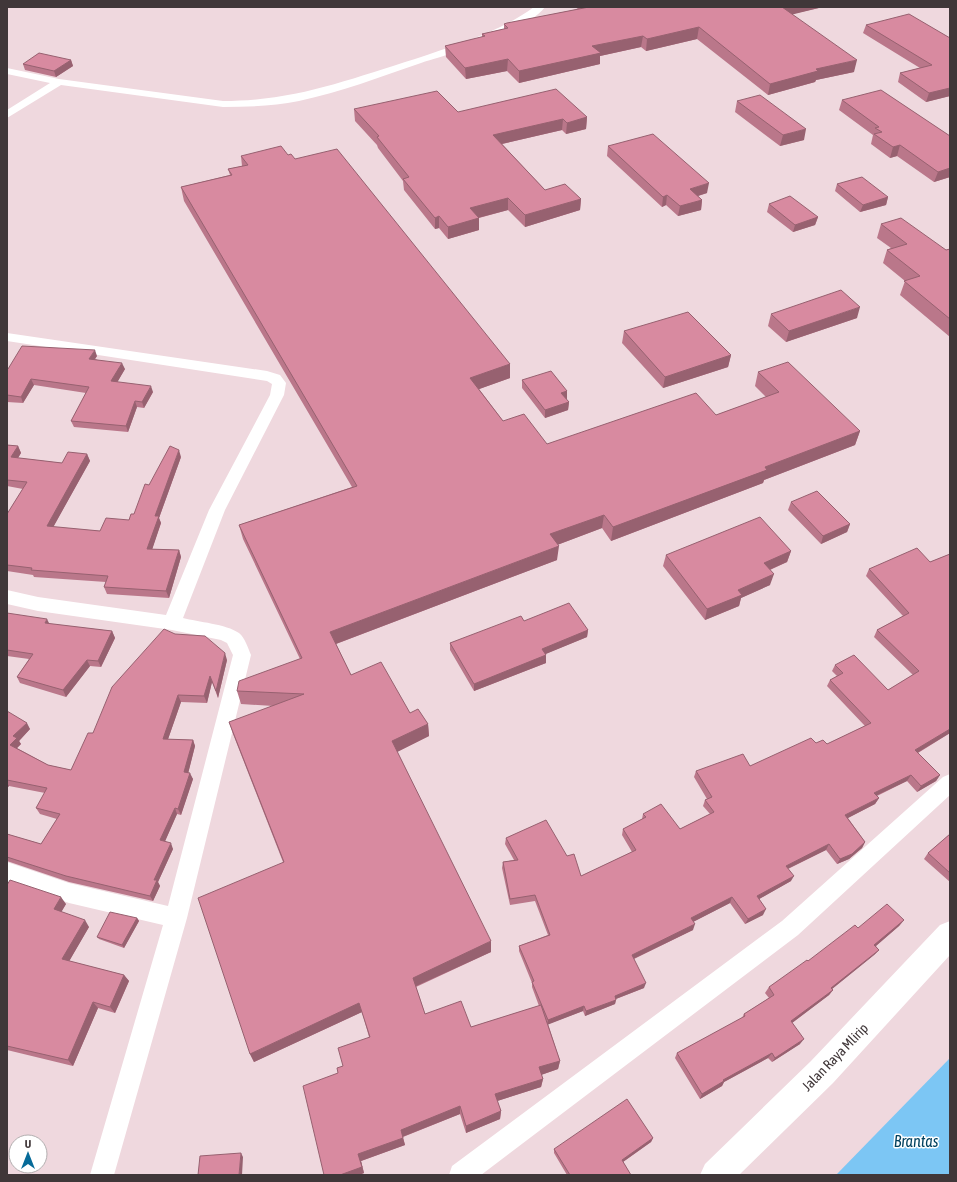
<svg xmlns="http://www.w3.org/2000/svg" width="957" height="1182" font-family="'Asap Condensed',sans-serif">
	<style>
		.water { fill: #7cc6f4 }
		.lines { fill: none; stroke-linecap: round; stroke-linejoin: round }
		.street { fill: #fff; fill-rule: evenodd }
		.primary { fill: #fff; fill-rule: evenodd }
		.wall { fill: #ba778a }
		.shaded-wall { fill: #976170 }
		.building { fill: #d88aa0; stroke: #976170 }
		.labels { text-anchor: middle; stroke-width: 3; stroke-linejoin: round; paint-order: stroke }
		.near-street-label { font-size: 14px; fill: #403739; stroke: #fff }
		.near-water-label { font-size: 16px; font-style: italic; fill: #01415f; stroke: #fff }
	</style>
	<rect width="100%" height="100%" fill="#efd8de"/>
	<path class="water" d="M950 1058V1175H836Z"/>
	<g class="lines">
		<path class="street" d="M534 7H545C525 33 453 53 421 63 380 77 341 92 299 101 274 106 249 107 223 107L61 85 7 118V110L50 83 7 74V68L59 79 223 101C295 101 347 80 415 59 456 45 498 33 534 7Z
			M7 333 267 371 280 375 286 383 284 395 225 510 183 618C198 622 226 624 239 633 245 638 248 648 251 655L187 918 114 1175H90L163 925 69 903 7 882V862L69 883 168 906 233 655 227 643 221 640 172 630 38 611 7 604V590L38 597 166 615 209 510 270 395 272 384 267 381 7 341Z
			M950 774V795L798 935 481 1175H449L452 1166 782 921 943 777Z"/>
		<path class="primary" d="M950 921V955L833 1083 739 1175H700L705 1164 811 1061 940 925Z"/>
	</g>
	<path class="wall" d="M575 7H823L792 14 854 72 816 80 815 82 768 95 697 39 646 51 641 47 600 56V64L519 83 507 71 466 79 446 57 445 46 482 37V34L504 29V24L578 9Z
		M866 25 950 38V96L926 102 898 82 900 73 920 68 863 33Z
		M71 60 73 66 56 77 25 70 23 64Z
		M842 100 950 136V177L934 182 897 156 890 158 871 144 873 135 839 110Z
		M737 101 804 140 780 146 735 112Z
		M354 109 458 112 587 117 586 129 566 134 562 130 502 144 545 190 581 199 580 210 525 227 508 210 479 218V230L448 239 439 228 435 229 404 190 403 181 378 148 377 145 355 121Z
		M608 146 707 193 698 196 702 200 701 210 678 216 666 205 662 207 607 156Z
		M288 155 295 159 510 364V378L479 389 503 421 547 444 716 415 766 397 755 386 758 372 860 431 855 445 764 480 763 483 611 541 602 528 557 545V560L336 644 351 675 428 724 429 736 397 752 491 952 416 987 425 1014 471 1027 539 1006 532 987V983L519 951V946L548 935 535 901 510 905 502 868 503 862 514 860 505 844 506 838 567 856 581 876 632 852 622 835 623 829 642 819 643 814 680 829 710 814 703 806 705 800 707 799 694 777 696 771 750 766 816 743 827 744 865 726 827 686 830 680 837 676 832 671 835 665 888 690 913 675 874 637 877 630 903 616 866 576 869 569 930 562 950 554V733L918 753 940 775 936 781 917 792 907 781 877 796 879 798 875 804 848 818 865 842 862 848 849 859 837 864 826 850 788 869 791 881 759 899 763 915 745 924 730 903 693 922V930L634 959 644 988 616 999 615 1004 585 1016 583 1011 548 1024 560 1061 558 1069 541 1075 543 1079 541 1087 497 1101 501 1111 500 1119 466 1133 460 1114 403 1137 405 1145 361 1161 364 1173 359 1175H324L338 1073 343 1066 369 1037 362 1012 254 1062 250 1054 283 862 233 734 229 722 273 706 241 704 237 691 300 659 243 539 239 525 352 487 184 201 181 187 230 175 228 169 242 166 241 156Z
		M837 184 888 197 886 205 860 212 835 191Z
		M769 204 818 217 815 225 793 232 767 212Z
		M881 224 946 250 950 249V337L900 295 905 281 883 263 887 250 891 248 877 238Z
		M771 314 857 318 786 342 768 326Z
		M624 331 731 355 728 367 663 388 622 343Z
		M97 356 95 359 125 369 117 382 153 392 144 408 137 407 128 432 74 427 71 421 86 393 34 385 23 403 7 402V369Z
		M522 380 567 391V399H566L569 402 568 410 545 418 522 388Z
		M7 445 18 446 21 453 18 458 62 463 87 454 90 461 53 527 100 531 129 520 134 514 149 485 181 457 159 518 161 523 152 549 179 550 181 557 169 598 107 594 104 587 106 582 34 577 33 575 7 571V514L23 489 7 486Z
		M791 502 850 524 847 532 821 544 788 510Z
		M791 551 787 562 770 570V585L741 598 739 606 705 620 663 566 666 555Z
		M7 613 50 624 112 631 115 638 101 667 90 666 66 697 20 683 17 677 29 659 7 656Z
		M524 621 588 630 587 637 545 654 546 663 474 691 450 650V643Z
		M227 660 218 698 212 682 207 703 181 702 168 739 193 740 195 746 188 773 193 779 181 815 177 814 165 841 173 849 158 882 160 886 153 901 69 882 7 861V834L41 844 57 819 40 814 36 808 45 793 9 786 7 788V711L30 729 19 741 21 744 17 748 48 765 71 770 93 733Z
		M950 834V882L924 859 928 853Z
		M7 885 66 904 61 912 89 927 69 961 124 975 129 981 115 1013 98 1008 73 1066 7 1050Z
		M137 918 139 921 124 948 99 939 97 937Z
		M904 920 899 926 876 946 879 950 874 955 832 989 833 990 829 995 792 1023 800 1044 772 1062 768 1058 724 1082 722 1086 700 1099 675 1058 677 1053 742 1018 744 1014 769 998 765 993 769 987 858 928Z
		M653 1138 651 1142 623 1162 631 1175H567L554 1153V1149Z"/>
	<path class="shaded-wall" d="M781 7H823L778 18Z
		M699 27 697 39 646 51 647 39Z
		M643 36 641 47 600 56V64L519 83V71L592 46Z
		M508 59 507 71 466 79 465 68Z
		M71 60 73 66 56 77 54 71Z
		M857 60 854 72 816 80 815 82 768 95 770 84 816 69Z
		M950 88V96L926 102 929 93Z
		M587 117 586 129 566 134 567 123Z
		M563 119 562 130 493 146V135Z
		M806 129 804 140 780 146 783 135Z
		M900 145 897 156 890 158 893 147Z
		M950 168V177L934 182 938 172Z
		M709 183 707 193 688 199 690 189Z
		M667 195 666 205 662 207 663 197Z
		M888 197 886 205 860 212 863 205Z
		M508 198V210L470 220V208Z
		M581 199 580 210 525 227V215Z
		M702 200 701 210 678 216 680 206Z
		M439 216V228L435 229V218Z
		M818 217 815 225 793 232 795 225Z
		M479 218V230L448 239V227Z
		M860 307 857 318 786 342 789 331Z
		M95 350 97 356 91 365 89 359Z
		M731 355 728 367 663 388 665 377Z
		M122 363 125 369 114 388 111 381Z
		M510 364V378L471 392 470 378Z
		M31 379 34 385 23 403 21 397Z
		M151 386 153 392 144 408 142 402Z
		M567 391V399L561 401V393Z
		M135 401 137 407 128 432 126 426Z
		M569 402 568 410 545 418V410Z
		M860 431 855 445 764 480 763 483 611 541 613 527 765 467Z
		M18 446 21 453 14 464 11 457Z
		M179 450 181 457 159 518 161 523 150 556 147 549 155 516Z
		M87 454 90 461 50 533 47 526Z
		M604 515 602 528 549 548 550 534Z
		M850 524 847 532 821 544 823 536Z
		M559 546 557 560 333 645 330 632Z
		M179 550 181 557 169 598 166 591Z
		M791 551 787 562 760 574 764 563Z
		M774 574 770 585 741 598 739 606 705 620 707 609 738 590Z
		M47 619 50 625 45 623Z
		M588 630 587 637 541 656 542 649Z
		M112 631 115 638 101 667 98 661Z
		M225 653 227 660 218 698 216 691Z
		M546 655V663L474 691V684Z
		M87 660 90 666 66 697 63 690Z
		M210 676 212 682 207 703 204 696Z
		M178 695 181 702 166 745 163 739Z
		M27 723 30 729 19 741 21 744 14 751 10 745 13 736Z
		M428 724 429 736 393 754 392 741Z
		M950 729V733L912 756 915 750Z
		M193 740 195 746 187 778 184 772Z
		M190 773 193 779 181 815 178 809Z
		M911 775 907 781 871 798 874 793Z
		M940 775 936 781 917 792 921 786Z
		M7 783 9 786 7 788Z
		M879 798 875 804 842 821 845 815Z
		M175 808 177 814 163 846 160 840Z
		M865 842 862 848 849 859 837 864 840 859Z
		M171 843 173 849 158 882 160 886 153 901 150 896 154 880Z
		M829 844 826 850 783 871 786 866Z
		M794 876 791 881 754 902 757 896Z
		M61 897 66 904 59 916 54 909Z
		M732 897 730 903 689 924 691 918Z
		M766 909 763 915 745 924 748 919Z
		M137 918 139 921 124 948 122 945Z
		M85 920 89 927 67 965 62 959Z
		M904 920 899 926 870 951 874 945Z
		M695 924 693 930 631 960 632 955Z
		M491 941V952L414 987 413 978Z
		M879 950 874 955 827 993 831 988Z
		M124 975 129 981 115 1013 110 1007Z
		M646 983 644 988 613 1000 615 996Z
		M833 990 829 995 788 1026 791 1021Z
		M616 1000 615 1004 585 1016 586 1011Z
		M93 1002 98 1008 73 1066 68 1060Z
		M359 1003 362 1012 254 1062 250 1054Z
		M584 1006 583 1011 547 1025 548 1020Z
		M804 1039 800 1044 772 1062 775 1058Z
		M772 1053 768 1058 724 1082 722 1086 700 1099 702 1094 723 1080Z
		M560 1061 558 1069 538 1076 539 1067Z
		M543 1079 541 1087 494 1102 495 1094Z
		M460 1106V1114L402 1137 401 1130Z
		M501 1111 500 1119 466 1133V1126Z
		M403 1138 405 1145 361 1161 364 1173 359 1175H340L358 1154Z
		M653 1138 651 1142 620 1164 622 1160Z
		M241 1153 243 1157 242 1175H239Z"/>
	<path class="building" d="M589 7H782L857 60 816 69 818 71 770 84 699 27 647 39 643 36 592 46 601 53 519 71 508 59 465 68 445 46 485 36 482 34 508 28 504 24 507 23Z
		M909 14 950 38V88L929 93 900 73 932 65 866 25Z
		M39 53 71 60 54 71 23 64Z
		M556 89 587 117 567 123 563 119 493 135 545 190 565 184 581 199 525 215 508 198 470 208 479 218 448 227 439 216 435 218 403 179 409 177 377 137 379 136 354 109 437 91 458 112Z
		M881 90 950 136V168L938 172 900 145 893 147 874 134 882 132 875 128 879 127 842 100Z
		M760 95 806 129 783 135 737 101Z
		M653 134 709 183 690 189 702 200 680 206 667 195 663 197 608 146Z
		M281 146 288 155 291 154 295 159 337 149 510 364 470 378 503 421 524 414 547 444 696 393 716 415 779 392 758 372 788 362 860 431 765 467 767 470 613 527 604 515 550 534 559 546 330 632 351 675 381 662 410 713 418 709 428 724 392 741 491 941 413 978 425 1014 461 1001 471 1027 541 1005 560 1061 539 1067 543 1079 495 1094 501 1111 466 1126 460 1106 401 1130 403 1138 358 1154 362 1167 340 1175H324L303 1086 338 1073 337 1068 343 1066 338 1048 370 1037 359 1003 250 1054 198 898 284 862 229 722 304 694 237 691 239 681 302 658 239 525 357 486 181 187 232 175 228 169 248 165 241 156Z
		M862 177 888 197 863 205 837 184Z
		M790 196 818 217 795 225 769 204Z
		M901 218 946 250 950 249V319L904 281 920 276 887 250 907 244 881 224Z
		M841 290 860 307 789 331 771 314Z
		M688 312 731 355 665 377 624 331Z
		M22 346 95 350 89 359 122 363 111 381 151 386 142 402 135 401 126 426 71 421 89 387 31 379 21 397 7 395V369H8Z
		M551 371 567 391 561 393 569 402 545 410 522 380Z
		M7 445 18 446 11 457 62 463 68 452 87 454 47 526 100 531 106 518 129 520 131 514H134L145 484 149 485 170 446 179 450 155 516H159L147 549 179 550 166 591 104 587 108 576 31 570 32 568 7 565V514L27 482 7 480Z
		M817 491 850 524 823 536 791 502Z
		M760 517 791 551 764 563 774 574 738 590 742 595 707 609 666 555Z
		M917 548 930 562 950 554V729L915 750 940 775 921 786 911 775 874 793 879 798 845 815 865 842 852 854 840 859 829 844 786 866 794 876 757 896 766 909 748 919 732 897 691 918 695 924 632 955 646 983 615 996 616 1000 586 1011 584 1006 548 1020 532 982 534 981 519 946 550 935 535 895 510 899 503 862 518 860 506 838 546 820 567 856 574 854 581 876 636 850 623 829 646 817 643 814 661 804 680 829 714 812 705 800 712 797 696 771 743 754 750 766 811 738 816 743 823 740 827 744 871 723 830 680 843 673 835 665 854 655 888 690 919 671 877 630 909 613 869 569Z
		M569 603 588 630 542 649 546 655 474 684 450 643 521 616 524 621Z
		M7 613 47 619 45 623 112 631 98 661 87 660 63 690 17 677 33 654 7 650Z
		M164 629 175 634 205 636 225 653 216 691 210 676 204 696 178 695 163 739 193 740 184 772 190 773 178 809 175 808 160 840 171 843 154 880H157L150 896 66 876 7 857V834L41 844 60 814 36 808 47 788 7 780V711L27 723 13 736 17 738 10 745 48 765 71 770 88 733H93L112 687Z
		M950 834V873L928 853Z
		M10 880 61 897 54 909 85 920 62 959 124 975 110 1007 93 1002 68 1060 7 1046V885Z
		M887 904 904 920 874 945 879 950 831 988 833 990 791 1021 804 1039 775 1058 772 1053 723 1080 724 1081 702 1094 677 1053 745 1016 744 1014 774 995 769 987 807 960 808 961 855 925 858 928Z
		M110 912 137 918 122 945 97 937Z
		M627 1099 653 1138 622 1160 631 1175H570L554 1149Z
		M241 1153 239 1175H198L200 1156Z"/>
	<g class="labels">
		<g class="near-street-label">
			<text transform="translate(835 1057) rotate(-46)" y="5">Jalan Raya Mlirip</text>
		</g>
		<g class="near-water-label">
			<text x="916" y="1147">Brantas</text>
		</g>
	</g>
	<rect width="957" height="1182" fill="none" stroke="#403739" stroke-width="16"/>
	<g transform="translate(28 1154)"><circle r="19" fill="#ffffff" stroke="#b3afb0"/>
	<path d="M0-3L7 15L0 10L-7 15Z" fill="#066b99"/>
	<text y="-6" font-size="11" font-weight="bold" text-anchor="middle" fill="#403739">U</text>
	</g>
</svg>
